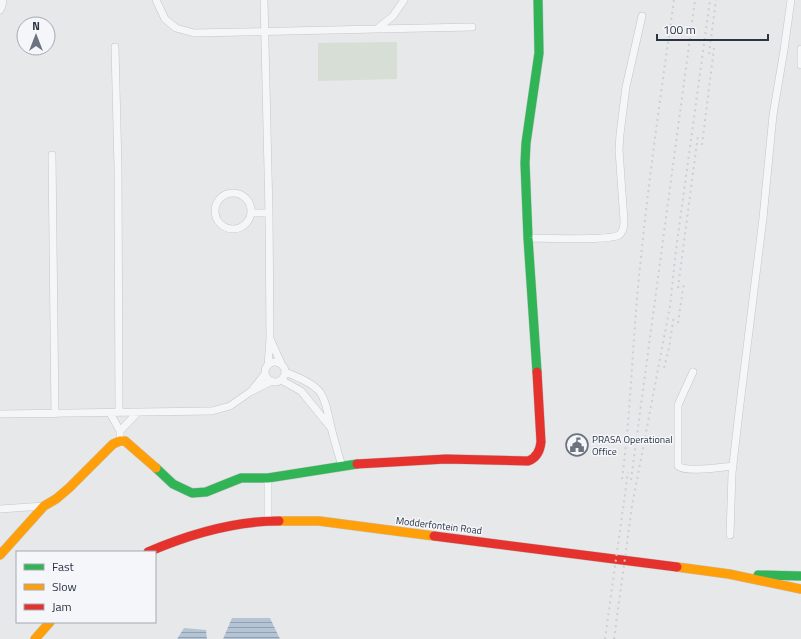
<svg xmlns="http://www.w3.org/2000/svg" width="801" height="639" font-family="'Titillium Web',sans-serif">
	<style>
		.green { fill: #d6ded6 }
		.water { fill: url(#water-rules) }
		.lines { fill: none; stroke-linecap: round; stroke-linejoin: round }
		.street-casing { stroke: #c4c6c8; stroke-width: 8 }
		.fast-casing { stroke: #c4c6c8; stroke-width: 10 }
		.slow-casing { stroke: #c4c6c8; stroke-width: 10 }
		.jam-casing { stroke: #c4c6c8; stroke-width: 10 }
		.street { stroke: #f5f6f7; stroke-width: 7 }
		.fast { stroke: #30b455; stroke-width: 9 }
		.slow { stroke: #ff9f0a; stroke-width: 9 }
		.jam { stroke: #e5322d; stroke-width: 9 }
		.rail { stroke: #cecfd2; stroke-width: 2; stroke-dasharray: 2 4; stroke-linecap: butt }
		.labels { text-anchor: middle; stroke-width: 3; stroke-linejoin: round; paint-order: stroke }
		.poi-label { font-size: 10px; fill: #2b3445; stroke: #f4f6f9; text-anchor: start }
		.street-label { font-size: 10px; fill: #2b3445; stroke: #f4f6f9 }
	</style>
	<defs>
		<pattern id="water-rules" width="6" height="5" patternUnits="userSpaceOnUse"><rect width="6" height="5" fill="#b4c4d5"/><path d="M0 2.5h6" fill="none" stroke="#93a0af"/></pattern>
	</defs>
	<rect width="100%" height="100%" fill="#e6e8ea"/>
	<path class="green" d="M397 42V79L318 81V43Z"/>
	<path class="water" d="M232 618H270L280 639H223Z
		M184 628 206 630 207 639H177Z"/>
	<g class="lines">
		<g class="street-casing">
			<path id="street" d="M156 0 165 19 176 28 194 33 377 29 393 16 404 0
				M264 0 269 213 270 339 268 365
				M0 10 2 6 3 0
				M377 29 472 27
				M115 47 118 168 119 413
				M801 49V65
				M52 155 55 414
				M215 211a18 18 0 1 1 36 0a18 18 0 1 1-36 0Z
				M251 213H269
				M528 238C543 238 610 241 619 235 623 232 624 226 624 221L619 150 620 134 626 87 642 16
				M271 341 281 363
				M265 372a10 10 0 1 1 20 0a10 10 0 1 1-20 0Z
				M285 372C297 377 311 382 320 392 327 402 328 416 331 427 334 440 338 453 342 466
				M693 372 678 405V466C687 473 721 467 733 466
				M281 380 301 391 331 428
				M253 389 265 374
				M110 413 120 431V441
				M0 414 212 411 230 406 250 392 272 381
				M120 431 137 413
				M268 478V521
				M0 509 44 506
				M730 535 732 473 739 412 763 218 773 115 784 50 791 0"/>
		</g>
		<g class="fast-casing">
			<path id="fast" d="M537 372 528 238 525 163 526 143 539 53 538 0
				M156 468 173 484 192 493 206 492 241 478H268L357 464
				M758 575 801 576"/>
		</g>
		<g class="slow-casing">
			<path id="slow" d="M279 521H319L434 536
				M0 555 44 506 56 499 69 488 113 444 120 441H125L156 468
				M677 567 729 574 801 589
				M35 639 50 622"/>
		</g>
		<g class="jam-casing">
			<path id="jam" d="M357 464 446 459 528 461C537 458 540 451 541 442L537 372
				M434 536 677 567
				M148 552C190 534 233 521 279 521"/>
		</g>
		<use href="#street" class="street"/>
		<use href="#fast" class="fast"/>
		<use href="#slow" class="slow"/>
		<use href="#jam" class="jam"/>
		<path class="rail" d="M709 54 716 0
			M702 145 714 48
			M678 288 698 135
			M678 323 684 282
			M664 368 669 348 674 315
			M622 479C630 419 632 358 637 298 646 198 660 99 674 0
			M631 480 695 0
			M605 639 628 472
			M614 639 632 506 670 306 676 250 710 0"/>
	</g>
	<defs>
		<g id="civic-ring" transform="scale(1.15)"><circle r="9.5" fill="#f4f6f9" stroke="#6c737f" stroke-width="1.5"/><path d="M-.6-6.5H3V-4.5H.6V-3L4-1V1h2V6H-6V1h2V-1L-.6-3ZM-1.2 2.5V6h2.4V2.5Z" fill="#6c737f"/></g>
	</defs>
	<g fill-rule="evenodd">
		<use href="#civic-ring" x="577" y="445"/>
	</g>
	<g class="labels">
		<g class="poi-label">
			<text x="592" y="443">PRASA Operational<tspan x="592" dy="12">Office</tspan></text>
		</g>
		<g class="street-label">
			<text transform="translate(439 525) rotate(7)" y="4">Modderfontein Road</text>
		</g>
	</g>
	<rect x="16" y="551" width="140" height="72" fill="#f4f6f9" stroke="#a4a8b1"/>
	<rect x="24" y="564" width="20" height="6" fill="#30b455" stroke="#a4a8b1"/>
	<text x="52" y="571" font-size="12" fill="#2b3445">Fast</text>
	<rect x="24" y="584" width="20" height="6" fill="#ff9f0a" stroke="#a4a8b1"/>
	<text x="52" y="591" font-size="12" fill="#2b3445">Slow</text>
	<rect x="24" y="604" width="20" height="6" fill="#e5322d" stroke="#a4a8b1"/>
	<text x="52" y="611" font-size="12" fill="#2b3445">Jam</text>
	<g transform="translate(36 36)"><circle r="19" fill="#f4f6f9" stroke="#a4a8b1"/>
	<path d="M0-3L7 15L0 10L-7 15Z" fill="#6c737f"/>
	<text y="-6" font-size="11" font-weight="bold" text-anchor="middle" fill="#2b3445">N</text>
	</g>
	<path d="M657 34v6h111v-6" fill="none" stroke="#2b3445" stroke-width="2"/>
	<text x="663" y="34" font-size="12" fill="#2b3445" stroke="#f4f6f9" stroke-width="3" paint-order="stroke">100 m</text>
</svg>
